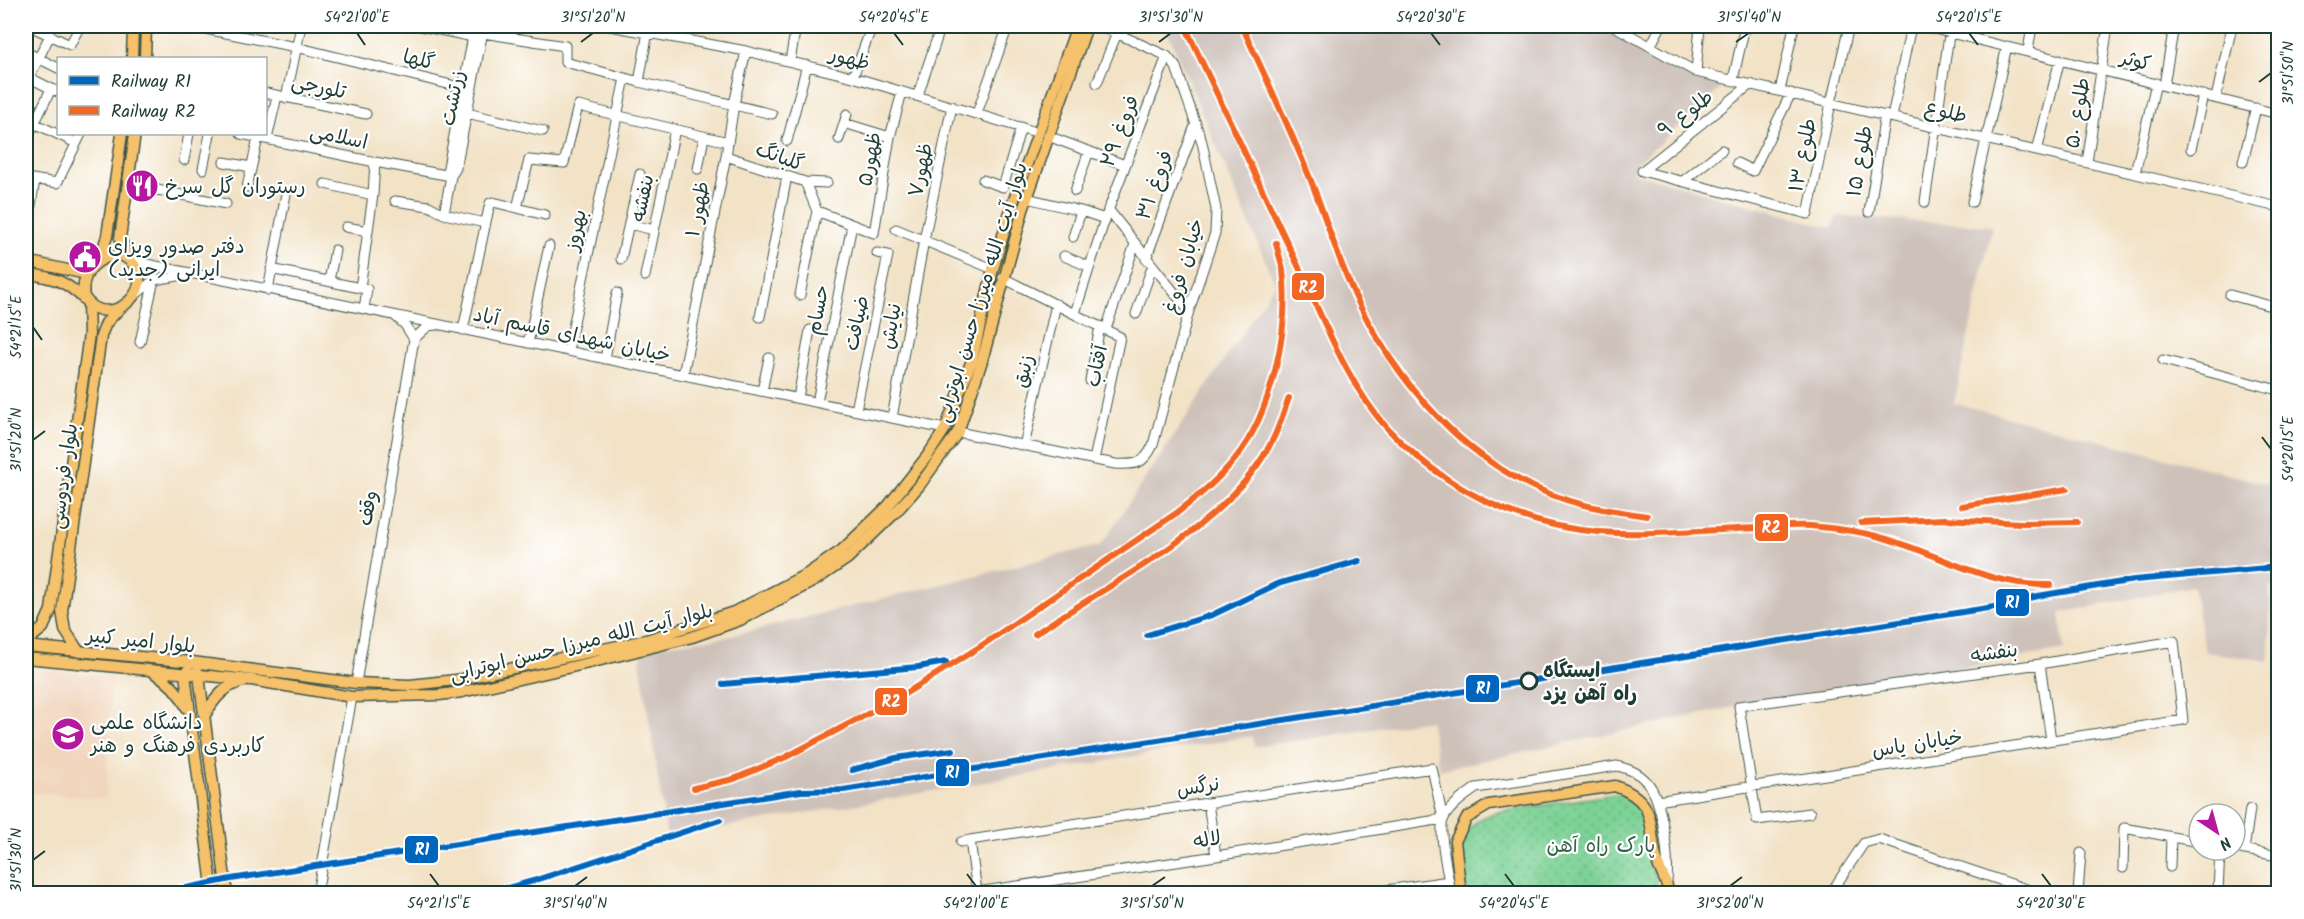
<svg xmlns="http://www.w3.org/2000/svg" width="2304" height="919" font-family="Kalam,'Playpen Sans Arabic',sans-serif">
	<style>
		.built { fill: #f1d5bd }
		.industrial { fill: #cec1ba }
		.park { fill: url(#park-dots); stroke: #4e8865; stroke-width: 1.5 }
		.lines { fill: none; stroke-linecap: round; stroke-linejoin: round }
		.minor-casing { stroke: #3f564a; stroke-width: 11 }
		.major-casing { stroke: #3f564a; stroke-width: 13 }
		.minor { stroke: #fff; stroke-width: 9 }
		.major { stroke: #f5c16b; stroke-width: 10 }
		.rail-1-casing { stroke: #fff; stroke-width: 10 }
		.rail-2-casing { stroke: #fff; stroke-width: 10 }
		.rail-1 { stroke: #0065bd; stroke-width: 6 }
		.rail-2 { stroke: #f26522; stroke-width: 6 }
		.ticks { fill: none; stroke: #1f3d34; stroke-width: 2 }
		.stop-dot { fill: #fff; stroke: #1f3d34; stroke-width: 3 }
		.labels { text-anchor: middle; stroke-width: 4.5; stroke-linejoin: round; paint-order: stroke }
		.street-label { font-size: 20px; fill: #1f3d34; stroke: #fff }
		.poi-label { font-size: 20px; fill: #1f3d34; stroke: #fff; text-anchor: start }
		.stop-label { font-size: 20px; font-weight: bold; fill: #1f3d34; stroke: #fff; text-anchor: start }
		.park-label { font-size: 20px; fill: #36624c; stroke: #fff }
		.line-badge { stroke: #fff; stroke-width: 2 }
		.badge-label { font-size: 16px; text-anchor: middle; font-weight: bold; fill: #fff }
		.neatline { fill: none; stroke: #1f3d34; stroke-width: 2 }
		.ticks-label { font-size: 15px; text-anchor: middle; fill: #1f3d34 }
	</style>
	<defs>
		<pattern id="park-dots" width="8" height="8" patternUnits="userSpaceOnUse" patternTransform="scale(1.5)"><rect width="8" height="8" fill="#7dd296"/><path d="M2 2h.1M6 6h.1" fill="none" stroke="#66ac7b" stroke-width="1.8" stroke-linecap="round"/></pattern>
	</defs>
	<rect width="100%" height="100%" fill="#fff"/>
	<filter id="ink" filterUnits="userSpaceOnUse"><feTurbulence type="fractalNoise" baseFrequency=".0167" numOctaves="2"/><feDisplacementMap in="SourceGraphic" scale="12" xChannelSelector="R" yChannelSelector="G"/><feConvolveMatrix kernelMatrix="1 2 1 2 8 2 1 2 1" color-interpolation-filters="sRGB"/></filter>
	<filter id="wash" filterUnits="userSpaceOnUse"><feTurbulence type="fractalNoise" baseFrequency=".008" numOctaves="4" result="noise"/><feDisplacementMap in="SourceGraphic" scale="24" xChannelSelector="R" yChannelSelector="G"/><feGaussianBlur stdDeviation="1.35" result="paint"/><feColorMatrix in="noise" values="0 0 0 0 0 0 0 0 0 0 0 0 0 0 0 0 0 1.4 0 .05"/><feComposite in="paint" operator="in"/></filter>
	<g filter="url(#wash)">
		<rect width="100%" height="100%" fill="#f2e2c6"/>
		<path class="built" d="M26 668 112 677 106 799 26 792Z"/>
		<path class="industrial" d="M1165 26H1603L1685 73 1725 84 1634 166V173L1832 228 1837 216 1992 226 1954 403 2278 487V521L2270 547 2278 548V587H2270L2269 661 2205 652 2193 586 2060 613 2064 650 1739 706 1439 770 1430 720 1254 747 1252 736 667 837 640 662 645 647 727 637 1101 545 1275 284Z"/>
		<path class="park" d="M1622 793 1633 799 1643 810 1658 893H1467C1461 856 1451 826 1497 812Z"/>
	</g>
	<g filter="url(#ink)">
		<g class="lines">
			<g class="minor-casing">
				<path id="minor" d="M30 26 70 45 80 26
					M190 26 296 47 472 90
					M421 26 473 37
					M484 26 456 168 451 176 444 214 485 223
					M610 26 746 51 853 77 1039 133
					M1614 26 1696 72 2278 207
					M1922 26 2278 114
					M2271 28 2278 29
					M483 33 565 46V62L625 78
					M1651 45 1661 26
					M2028 51 2032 26
					M26 52 58 68
					M790 61 796 26
					M1696 72 1700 26
					M26 76 58 92
					M853 77 872 26
					M29 78 50 35
					M1733 80 1745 26
					M639 82 772 114
					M1097 83 1117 33
					M2164 85 2174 26
					M1780 91 1794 26
					M266 93 366 114
					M918 95 941 26
					M286 98 301 26
					M2216 98 2232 26
					M467 113 543 131
					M977 113 1008 26
					M1892 117 1911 26
					M34 123 76 143
					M844 123 890 137
					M241 134 375 162 373 195 360 288 271 269
					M1048 136 1125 165
					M267 139 277 96
					M839 139 847 114
					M26 141 51 89
					M787 141 807 65
					M2191 149 2203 95
					M2037 151 2060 59
					M726 156 805 182 817 211 874 233 890 137 902 92
					M184 160 189 134
					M224 162 251 167
					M375 162 451 176
					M2087 162 2108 26
					M2243 162 2256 108
					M1737 163 1753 171 1791 93
					M203 169 210 134
					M698 169 704 137
					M1642 171 1808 214 1831 103 1849 26
					M1642 171 1751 84
					M2135 173 2156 83
					M451 176 448 167 475 26
					M26 178 57 183 81 134
					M983 180 1003 187 1021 127
					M1683 181 1722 150
					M805 182 827 183
					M128 184 226 204
					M325 184 373 195
					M247 187 258 138
					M1075 191 1089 151
					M1027 198 1081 211 1105 219
					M395 201 429 206 444 214
					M1925 202 1950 28
					M1972 202 2007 46
					M517 208 545 215
					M1108 209 1189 311
					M1869 212 1885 115
					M629 224 654 230
					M346 227 368 231
					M896 229 993 269
					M27 230 35 180
					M1073 237 1081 211
					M1064 256 1090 267
					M621 259 640 174
					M1146 259 1196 123
					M132 261 945 429
					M645 276 675 129
					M1003 278 1120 337 1094 460
					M329 281 335 250
					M360 288 367 289 364 309
					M268 290 286 194
					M135 295 154 280 184 275
					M800 295 817 211
					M2230 295 2278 308
					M1075 313 1105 219 1167 56
					M1136 314 1152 267
					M395 316 405 325 414 339
					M760 317 787 176
					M1106 329 1135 244
					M463 330 490 203 493 202 517 208 529 160 564 163 578 106 728 142
					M414 339 428 326 436 325
					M140 342 154 280
					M528 343 549 246
					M568 351 625 78 639 82 649 26
					M605 359 617 293
					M2163 360 2278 390
					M683 375 726 156 734 104 746 51
					M1090 381 1100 326
					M762 391 769 358
					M798 398 810 330
					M817 402 852 225
					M856 410 888 255 877 253
					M892 418 924 240 952 106
					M958 432 1115 464C1135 465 1144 465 1153 445L1189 311 1215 233 1216 209 1202 142 1176 67 1167 56 1100 26
					M1024 446 1056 304
					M2040 664 2051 740
					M356 683 414 339
					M1657 801 2183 720 2174 641 2040 664 1739 706 1757 820 1810 813
					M1208 803 1216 856
					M961 842 970 840 977 892 1216 856 1443 819 1432 768 970 840
					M2235 848 2278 856
					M2244 850 2250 809
					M2170 867 2171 837
					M2123 868 2124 828 2199 842
					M2218 892 2220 850
					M317 894 352 697
					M1359 894 1449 881
					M1451 894C1449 879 1437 829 1444 818 1451 805 1465 796 1476 788L1617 766C1628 769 1638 772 1646 781 1663 798 1669 857 1667 881
					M1830 894 1864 843 1879 839 2041 894
					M2078 894 2081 853"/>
			</g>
			<g class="major-casing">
				<path id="major" d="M132 58 133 26
					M145 58 146 26
					M121 255C169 279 110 337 84 297 80 272 97 256 121 255Z
					M100 259 107 236 122 134
					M129 259 120 238 135 134
					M26 261 86 274
					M26 273C54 278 65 280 86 301
					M26 642 43 628 51 610 89 334 88 304
					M26 646 192 662 356 683 410 685 456 680 646 640 734 612 807 574 842 550 888 506 928 455 945 429 972 360 993 269 1012 205 1077 26
					M79 652 65 630 62 611 101 336 106 323 120 308
					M26 658 251 680 352 697 439 695 462 692 593 662 692 637 740 620 814 581 848 558 896 512 919 486 958 432 982 361 1023 210 1087 26
					M188 670 185 674 213 894
					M197 671 199 675 227 894
					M153 672C169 681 179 692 187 708
					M205 715C214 699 225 685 244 681
					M1461 894 1455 841 1467 818 1489 805 1615 786C1663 803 1645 830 1659 867 1663 877 1667 882 1669 894
					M2278 894V890"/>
			</g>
			<use href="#minor" class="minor"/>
			<use href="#major" class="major"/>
			<g class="rail-1-casing">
				<path id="rail-1" d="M1147 635 1212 615 1277 584 1359 561
					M723 684 918 667 946 662
					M852 770 896 758 953 750
					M157 894 231 879 801 791 843 790 1994 607 2038 596 2134 580 2278 567
					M486 894 533 881 720 820"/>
			</g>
			<g class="rail-2-casing">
				<path id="rail-2" d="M1185 26C1224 108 1262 190 1301 272 1325 323 1349 387 1388 429 1435 479 1499 516 1568 528 1626 539 1699 530 1759 528 1776 527 1794 525 1811 526 1840 529 1869 532 1896 542 1951 560 1990 586 2051 585
					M1242 26C1264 74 1287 122 1307 171 1326 216 1338 263 1360 306 1405 396 1483 480 1584 505 1605 510 1626 513 1647 516
					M1962 506 2067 489
					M1861 523 1945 519 2021 523 2077 522
					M1035 634C1113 580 1232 526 1274 437 1280 424 1284 411 1289 398
					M694 788 734 779 786 757 900 697 981 646 1178 512C1199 496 1218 480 1235 459 1272 413 1290 328 1283 270 1281 261 1278 252 1276 243"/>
			</g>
			<use href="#rail-1" class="rail-1"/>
			<use href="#rail-2" class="rail-2"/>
		</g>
	</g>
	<path class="ticks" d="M357 33 365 45M894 33 903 45M1431 33 1440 45M1969 33 1978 45M581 42 593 33M1159 42 1171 33M1736 42 1749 33M2259 82 2271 73M33 327 42 340M2262 437 2271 449M33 440 45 431M33 860 45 851M430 874 439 886M967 874 976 886M1505 874 1514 886M2042 874 2051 886M575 886 587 877M1152 886 1165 877M1730 886 1742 877"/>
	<defs>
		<g id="restaurant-disc" transform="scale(1.725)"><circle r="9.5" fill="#b5179e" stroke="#fff"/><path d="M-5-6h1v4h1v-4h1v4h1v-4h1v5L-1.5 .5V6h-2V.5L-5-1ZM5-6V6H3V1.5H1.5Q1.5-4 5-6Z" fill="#fff"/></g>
		<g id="civic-disc" transform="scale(1.725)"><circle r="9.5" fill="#b5179e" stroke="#fff"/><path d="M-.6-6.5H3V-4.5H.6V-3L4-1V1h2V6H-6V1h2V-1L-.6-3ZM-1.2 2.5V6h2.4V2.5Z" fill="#fff"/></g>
		<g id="university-disc" transform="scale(1.725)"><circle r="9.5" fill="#b5179e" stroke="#fff"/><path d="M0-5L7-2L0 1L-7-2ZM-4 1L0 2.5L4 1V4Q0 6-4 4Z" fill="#fff"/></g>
	</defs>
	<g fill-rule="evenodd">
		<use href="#restaurant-disc" x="142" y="186"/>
		<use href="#civic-disc" x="85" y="257"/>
		<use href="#university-disc" x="68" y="734"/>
	</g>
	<circle class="stop-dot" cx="1529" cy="681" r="8"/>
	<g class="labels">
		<g class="street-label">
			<text transform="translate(850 58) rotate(15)" y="7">ظهور</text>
			<text transform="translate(419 59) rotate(14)" y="7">گلها</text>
			<text transform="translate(2136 60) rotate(14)" y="7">کوثر</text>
			<text transform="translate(319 86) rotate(12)" y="7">تلورجی</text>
			<text transform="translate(452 98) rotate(-79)" y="7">زرتشت</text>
			<text transform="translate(1946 111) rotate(13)" y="7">طلوع</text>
			<text transform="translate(1685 113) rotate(-38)" y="7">طلوع ۹</text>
			<text transform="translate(2077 113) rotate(-81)" y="7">طلوع ۵۰</text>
			<text transform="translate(1119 131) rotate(-69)" y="7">فروغ ۲۹</text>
			<text transform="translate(339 136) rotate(12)" y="7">اسلامی</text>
			<text transform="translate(1802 155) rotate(-79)" y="7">طلوع ۱۳</text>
			<text transform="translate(780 156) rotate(20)" y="7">گلبانگ</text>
			<text transform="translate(869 159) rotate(-79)" y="7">ظهور۵</text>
			<text transform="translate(1859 161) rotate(-80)" y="7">طلوع ۱۵</text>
			<text transform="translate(920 170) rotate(-78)" y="7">ظهور۷</text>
			<text transform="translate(1154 185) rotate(-70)" y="7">فروغ ۳۱</text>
			<text transform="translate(642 198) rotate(-78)" y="7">بنفشه</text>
			<text transform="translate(697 209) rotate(-79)" y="7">ظهور ۱</text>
			<text transform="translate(575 230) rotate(-78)" y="7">بهروز</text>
			<text transform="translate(1183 266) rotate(-74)" y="7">خیابان فروغ</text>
			<text transform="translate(981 292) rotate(-73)" y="7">بلوار آیت الله میرزا حسن ابوترابی</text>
			<text transform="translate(817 310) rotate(-79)" y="7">حسام</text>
			<text transform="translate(856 323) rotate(-78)" y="7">ضیافت</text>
			<text transform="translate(890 326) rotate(-80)" y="7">نيايش</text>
			<text transform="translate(572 334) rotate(12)" y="7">خیابان شهدای قاسم آباد</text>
			<text transform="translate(1096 366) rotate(-78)" y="7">آفتاب</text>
			<text transform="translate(1023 371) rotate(-77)" y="7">زنبق</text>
			<text transform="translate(63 476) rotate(-82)" y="7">بلوار فردوسی</text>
			<text transform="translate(367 508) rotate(-80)" y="7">وقف</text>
			<text transform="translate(141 640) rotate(6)" y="7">بلوار امیر کبیر</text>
			<text transform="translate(581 642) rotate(-14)" y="7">بلوار آیت الله میرزا حسن ابوترابی</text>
			<text transform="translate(1994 652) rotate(-8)" y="7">بنفشه</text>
			<text transform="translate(1917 743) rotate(-9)" y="7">خیابان یاس</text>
			<text transform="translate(1198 786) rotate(-9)" y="7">نرگس</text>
			<text transform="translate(1207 839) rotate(-9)" y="7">لاله</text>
		</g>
		<g class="poi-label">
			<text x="165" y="193">رستوران گل سرخ</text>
			<text x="108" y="253">دفتر صدور ویزای<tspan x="108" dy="23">ایرانی (جدید)</tspan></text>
			<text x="91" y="729">دانشگاه علمی<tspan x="91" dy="23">کاربردی فرهنگ و هنر</tspan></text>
		</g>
		<g class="stop-label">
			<text x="1543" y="677">ایستگاه<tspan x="1543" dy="23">راه آهن یزد</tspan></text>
		</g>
		<g class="park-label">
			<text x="1601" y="852">پارک راه آهن</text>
		</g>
	</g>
	<g class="line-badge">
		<rect x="1291" y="272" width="34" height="29" rx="6" fill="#f26522"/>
		<rect x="1754" y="513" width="35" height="29" rx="6" fill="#f26522"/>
		<rect x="1995" y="588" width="35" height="29" rx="6" fill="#0065bd"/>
		<rect x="1465" y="674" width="35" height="29" rx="6" fill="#0065bd"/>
		<rect x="874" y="687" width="34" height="29" rx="6" fill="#f26522"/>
		<rect x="935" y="758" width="35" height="29" rx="6" fill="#0065bd"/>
		<rect x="404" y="835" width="35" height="29" rx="6" fill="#0065bd"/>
	</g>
	<g class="badge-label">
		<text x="1308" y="293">R2</text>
		<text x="1771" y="533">R2</text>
		<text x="2012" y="608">R1</text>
		<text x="1483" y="694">R1</text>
		<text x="891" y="707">R2</text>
		<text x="952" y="778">R1</text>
		<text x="422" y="855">R1</text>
	</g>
	<rect width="2304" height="919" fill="none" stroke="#fff" stroke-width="66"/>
	<rect x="57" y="57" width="210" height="78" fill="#ffffff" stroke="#a5b1ae" stroke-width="1.5"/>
	<rect x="69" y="76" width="30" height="9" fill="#0065bd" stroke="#a5b1ae" stroke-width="1.5"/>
	<text x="111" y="87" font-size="18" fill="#1f3d34">Railway R1</text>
	<rect x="69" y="106" width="30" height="9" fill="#f26522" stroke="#a5b1ae" stroke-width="1.5"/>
	<text x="111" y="117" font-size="18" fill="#1f3d34">Railway R2</text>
	<g transform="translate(2217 832) rotate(144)"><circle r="28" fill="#ffffff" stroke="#a5b1ae" stroke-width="1.5"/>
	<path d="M0-4.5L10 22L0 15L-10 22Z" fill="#b5179e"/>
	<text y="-9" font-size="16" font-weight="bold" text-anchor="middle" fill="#1f3d34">N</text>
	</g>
	<rect x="33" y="33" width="2238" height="853" class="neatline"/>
	<g class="ticks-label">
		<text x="357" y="22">54°21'00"E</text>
		<text x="593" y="22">31°51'20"N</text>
		<text x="894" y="22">54°20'45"E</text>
		<text x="1171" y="22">31°51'30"N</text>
		<text x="1431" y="22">54°20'30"E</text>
		<text x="1749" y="22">31°51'40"N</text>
		<text x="1969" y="22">54°20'15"E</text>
		<text transform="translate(2288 73) rotate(-90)" y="5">31°51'50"N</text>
		<text transform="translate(16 327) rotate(-90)" y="5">54°21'15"E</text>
		<text transform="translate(16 440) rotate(-90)" y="5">31°51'20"N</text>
		<text transform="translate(2288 449) rotate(-90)" y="5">54°20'15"E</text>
		<text transform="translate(16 860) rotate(-90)" y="5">31°51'30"N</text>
		<text x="439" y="908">54°21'15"E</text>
		<text x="575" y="908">31°51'40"N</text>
		<text x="976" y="908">54°21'00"E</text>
		<text x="1152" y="908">31°51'50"N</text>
		<text x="1514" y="908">54°20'45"E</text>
		<text x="1730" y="908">31°52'00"N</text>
		<text x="2051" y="908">54°20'30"E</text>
	</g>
</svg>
